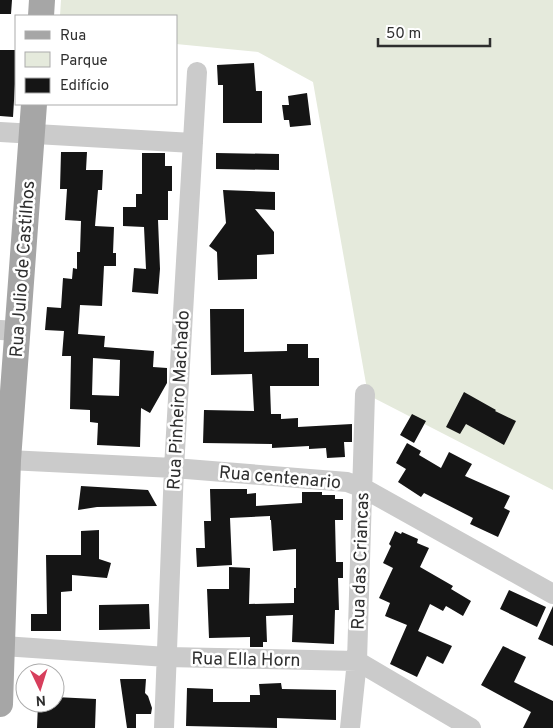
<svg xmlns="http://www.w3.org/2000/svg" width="553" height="728" font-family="Overpass,sans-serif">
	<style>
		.green { fill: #e5eadc }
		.building { fill: #151515; fill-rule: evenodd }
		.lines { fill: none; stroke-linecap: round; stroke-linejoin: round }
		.minor { stroke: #cbcbcb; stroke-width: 20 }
		.major { stroke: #a6a6a6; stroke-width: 26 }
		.labels { text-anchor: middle; stroke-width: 5; stroke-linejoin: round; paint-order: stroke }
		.street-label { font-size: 18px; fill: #2e2e2e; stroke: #fff }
	</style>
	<rect width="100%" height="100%" fill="#fff"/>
	<path class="green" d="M61 0H553V490L368 395 313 82 258 52 176 44V16H60Z"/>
	<path class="building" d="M0 0H12L11 14H0Z
		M0 50H15V84L13 117 0 116Z
		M254 63 256 91H262V123H223V85H218L217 65Z
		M307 93 311 125 290 127 289 120H284L282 105H289L288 96Z
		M61 152H87L86 170H103L102 190H98L95 226 114 227 113 253H116V266H104L102 306 80 305 78 334 105 336 104 347 154 351 153 367 167 368V383L150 413 141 408 140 447 97 445 98 423 90 422V410L70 409 71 356H62L64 331 45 330 47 307 61 308 63 278 72 279 73 268 77 269V252H80L81 221 65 220 67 189H60ZM93 358 120 360 119 396 92 395Z
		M142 153H165V166H172V191H168V220H158L160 269 158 294 132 292 134 268 146 269 144 227 123 226V207H136V194H142Z
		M216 153 279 154V170L216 169Z
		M223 190 275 192V210L255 209 274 232V254L257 255V279L218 280 217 252 209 246 226 223Z
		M210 309H244V352L287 351V344H308V358H319V386H270L271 414H281V419L298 418V427L352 424V442H344L345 457 327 458 326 448 309 449V446L272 448V444L203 443 204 410 254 411 252 374 211 375Z
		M464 392 496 410 495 411 516 421 504 445 466 424 460 434 446 427Z
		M412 414 426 421 414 443 400 435Z
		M407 443 421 451 419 455 441 468 449 452 472 464 465 476 510 496 504 508 510 511 498 537 470 524 473 518 424 493 421 497 398 482 406 469 396 463Z
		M81 486 148 490 157 506 97 507 78 510Z
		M210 489H247V494L256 493V506L302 503V492H322V495H335V499H343V520H335L336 562H343V578H338L339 610H335L334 644 292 642 293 615 266 616 267 642H263V647H250V637L209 638 207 589H229V567L250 568 249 604 294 603V588H296V549L273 551 271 520H270V516L230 518 232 565 197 567 196 548H205L204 521H211Z
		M99 530V559L111 563 107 578 72 575V591L61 592V631H31V614H47L46 555H81V531Z
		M395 531 401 534 402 532 418 539 417 543 429 548 420 567 453 586 451 589 471 601 463 616 446 606 443 611 430 604 418 631 452 646 443 664 427 656 417 677 390 664 407 625 385 616 390 603 379 598 393 568 383 563 391 546 389 544Z
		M509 590 546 607 537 627 500 609Z
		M149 604 150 629 99 630V605Z
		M553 606V646L538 639Z
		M503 646 526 657 514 682 553 701V728H523L531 712 481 685Z
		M120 679H146L145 693 148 696 152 708 151 714H136V728H127Z
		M281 683 282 689 336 690V720L277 718V728L186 726 187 688 213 689V702H250V695H260L259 684Z
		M55 697 96 699 95 728H37L38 703H55Z"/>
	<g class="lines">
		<path class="minor" d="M0 132 193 143
			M0 330 18 331
			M8 460 174 468 347 482 363 488 553 594
			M3 646 167 657 357 661 471 728
			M164 728 174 468 197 72
			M350 728 357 661 365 394"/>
		<path class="major" d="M41 16 42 0
			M0 704 8 460 34 104"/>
	</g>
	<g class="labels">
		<g class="street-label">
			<text transform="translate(22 269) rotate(-86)" y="6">Rua Julio de Castilhos</text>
			<text transform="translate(178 400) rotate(-87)" y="6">Rua Pinheiro Machado</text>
			<text transform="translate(280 477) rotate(5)" y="6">Rua centenario</text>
			<text transform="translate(360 561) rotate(-88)" y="6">Rua das Criancas</text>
			<text transform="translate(246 659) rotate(1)" y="6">Rua Ella Horn</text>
		</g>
	</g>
	<rect x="15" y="15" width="162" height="90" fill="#ffffff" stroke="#ababab"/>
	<rect x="25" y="31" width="25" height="8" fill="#a6a6a6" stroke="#ababab"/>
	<text x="60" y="40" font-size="15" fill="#2e2e2e">Rua</text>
	<rect x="25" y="52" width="25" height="15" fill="#e5eadc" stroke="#ababab"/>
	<text x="60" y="65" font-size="15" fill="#2e2e2e">Parque</text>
	<rect x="25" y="78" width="25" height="15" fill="#151515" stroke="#ababab"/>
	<text x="60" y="90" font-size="15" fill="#2e2e2e">Edifício</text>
	<g transform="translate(40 688) rotate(176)"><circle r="24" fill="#ffffff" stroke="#ababab"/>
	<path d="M0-4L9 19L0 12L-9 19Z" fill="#d73e5c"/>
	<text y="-8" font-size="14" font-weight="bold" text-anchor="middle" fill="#2e2e2e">N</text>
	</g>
	<path d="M378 38v8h112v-8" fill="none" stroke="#2e2e2e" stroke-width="2.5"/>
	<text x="386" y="38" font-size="15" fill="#2e2e2e" stroke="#ffffff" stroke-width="4" paint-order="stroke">50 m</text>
</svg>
